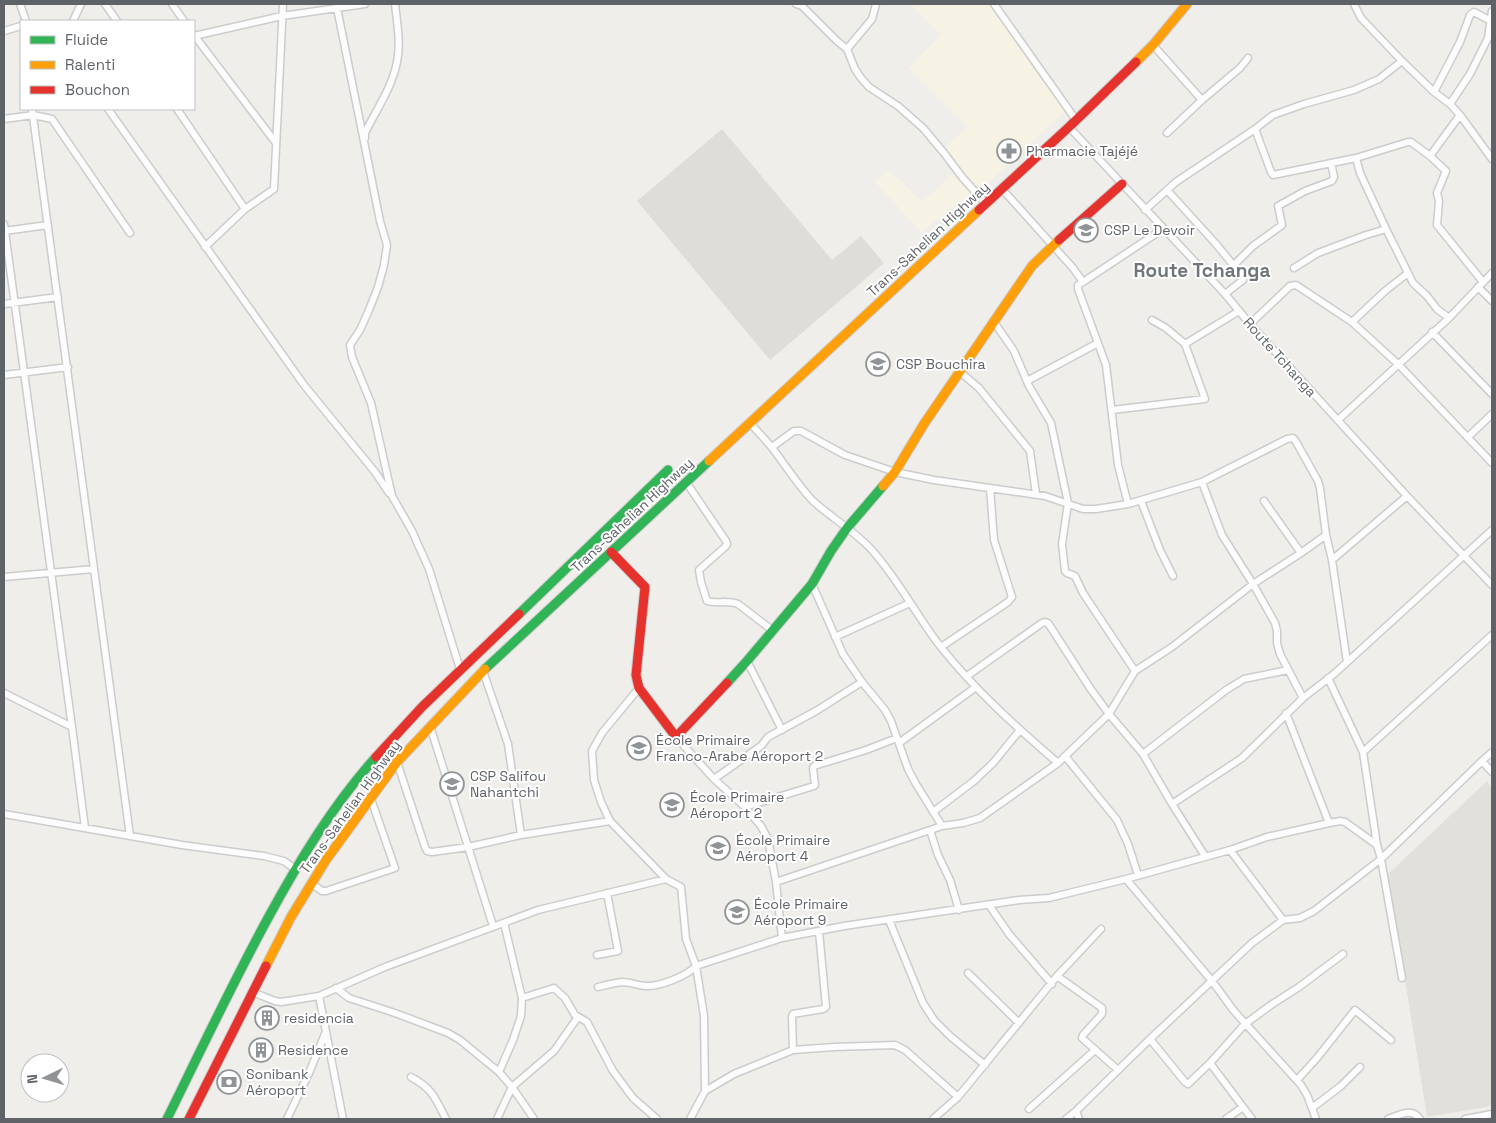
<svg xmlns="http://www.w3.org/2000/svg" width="1496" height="1123" font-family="'Space Grotesk',sans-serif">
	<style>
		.commercial { fill: #f7f3e4 }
		.industrial { fill: #dfddda }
		.education { fill: #e2e0da }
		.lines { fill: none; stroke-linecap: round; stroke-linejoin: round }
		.street-casing { stroke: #cbcccc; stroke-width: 9 }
		.fast-casing { stroke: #cacacb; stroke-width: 11 }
		.slow-casing { stroke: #cacacb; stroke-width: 11 }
		.jam-casing { stroke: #cacacb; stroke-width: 11 }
		.street { stroke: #fdfcfc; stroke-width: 6 }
		.fast { stroke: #30b455; stroke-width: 9 }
		.slow { stroke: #ff9f0a; stroke-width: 9 }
		.jam { stroke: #e5322d; stroke-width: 9 }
		.labels { text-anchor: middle; stroke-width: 4; stroke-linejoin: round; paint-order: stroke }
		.poi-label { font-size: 14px; fill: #5f6368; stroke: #fff; text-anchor: start }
		.street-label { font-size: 14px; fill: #5f6368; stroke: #fff }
		.district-label { font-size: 19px; font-weight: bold; fill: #70757a; stroke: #fff }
	</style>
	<rect width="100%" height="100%" fill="#efeeea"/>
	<path class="commercial" d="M911 4H990L1066 110 958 212 951 207 922 233 875 182 889 170 922 202 955 172 944 148 968 127 909 68 941 35Z"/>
	<path class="industrial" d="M722 129 832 260 861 236 884 263 770 360 637 201Z"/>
	<path class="education" d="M1487 781 1492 788V1106L1427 1117 1388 874Z"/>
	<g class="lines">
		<g class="street-casing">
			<path id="street" d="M20 4 26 21
				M105 4 117 21
				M172 4 184 21
				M796 4 802 6 837 41 847 49 855 69 861 78 869 87 898 106 923 128 944 153 962 177 986 204
				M994 4 1076 120
				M1354 4 1361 18 1402 61 1434 92 1450 104 1460 115 1492 159
				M337 8 380 221 387 245 384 265 378 287 369 310 360 330 350 345 352 357 371 403 392 496 412 531 429 569 460 669
				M73 21 81 4
				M4 31 21 26
				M194 35 276 143
				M194 36 282 16 365 4
				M1153 45 1202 100
				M847 49 872 19 876 4
				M1434 92 1460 42 1470 15 1474 12 1491 21
				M1450 104 1470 74 1488 38 1492 11
				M32 109 130 836
				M108 109 304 385 375 472 389 493
				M177 109 245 209
				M1460 115 1430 156 1446 171 1437 193 1439 201 1437 225 1483 282
				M4 119 33 115 52 119 130 233
				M1069 127 1225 294 1250 324 1407 496 1492 585
				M1255 129 1271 172 1273 175 1356 158 1408 142H1411L1430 156
				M1167 133 1202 100 1240 68 1248 58
				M365 138V133C376 110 392 88 397 62 401 43 397 23 395 4
				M1356 158 1360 173 1386 229 1413 283 1427 296 1437 309 1449 318
				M1002 189 1073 268 1083 282 1078 285V289L1106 365 1118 465 1128 504
				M1167 190 1216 244 1243 277V280L1225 294
				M1145 210 1176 182 1255 129 1273 115 1304 104 1354 90 1379 79 1402 61
				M4 224 72 727 85 828
				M4 231 48 225
				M205 247 245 209 274 189 283 4
				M1234 265 1253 246 1282 225 1278 206 1305 191 1332 181 1334 177 1331 163
				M1294 268 1318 253 1366 235 1386 229
				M1083 282 1163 229
				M1478 287 1492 301
				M4 304 58 297
				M994 322 1014 351 1029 386 1051 423 1068 503 1062 544 1065 571 1067 573 1075 576 1083 593 1135 671
				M1352 322 1385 291 1408 273
				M1250 324 1290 286 1296 285 1352 322 1399 365 1492 463
				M1432 332 1492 394
				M1185 344 1239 311
				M960 372 979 388 1030 451 1036 494
				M4 375 68 367
				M1027 381 1098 343
				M1112 410 1205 399 1185 344 1166 328 1152 320
				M1338 420 1449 318 1492 273
				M750 423C758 432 766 440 773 449 786 466 797 484 812 500 830 517 852 529 870 548 897 577 916 615 940 646 975 690 1016 727 1058 763
				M1468 437 1492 414
				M772 447 794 431H801L845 455 895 472 934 480 1045 496 1083 509H1096L1128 504 1202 482 1222 535 1253 584 1275 623 1277 631V643L1280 654 1303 698
				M686 482 726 541 727 544 725 547 699 570 701 582 707 601C717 604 728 600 738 604L772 630
				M1202 482 1287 439 1293 438 1295 440 1318 481 1320 488 1326 535 1332 560 1347 662
				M1141 501 1160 550 1173 576
				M1264 501 1301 553
				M1332 560 1407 496
				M4 577 94 569
				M812 584 843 654 862 682 885 710 891 721 908 769 916 784 942 826
				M835 637 910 603
				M941 647 1008 602 1012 597 994 540 990 488
				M747 661 782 730
				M483 671 508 744 521 835
				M967 676 1042 623 1045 622 1048 623 1090 688 1109 714 1143 754 1172 804 1205 856
				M1328 678 1363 752 1377 845 1381 859 1482 761
				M639 688 602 733 592 751 594 780 601 802 610 821 666 879 681 887 686 939 696 966 704 1016 705 1091
				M4 693 72 727
				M1286 713 1329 823
				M430 726 493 926
				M676 737 714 779 745 807 761 826 768 839 776 882 782 938
				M899 743 976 687
				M1363 752 1492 635
				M1492 752 1482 761 1492 772
				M1143 754 1226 690 1244 679 1288 670
				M1065 756 1117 820 1128 844 1138 875
				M397 762 425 847 427 851 432 852 468 847 521 835 610 821
				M714 779 761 746 768 737 816 711 862 682
				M1172 804 1242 758 1303 698 1334 674 1492 530
				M745 807 814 786 815 785 813 768 814 766 866 750 897 738
				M933 812 974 781 993 763 1020 730
				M4 814 182 845 264 856 284 861 295 869
				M930 830 938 855 950 880 959 910
				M1230 850 1283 920
				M1126 879 1212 981 1234 1011 1301 1085 1307 1095 1316 1119
				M776 882 942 826 963 823 980 818 1058 763 1109 714 1135 671 1172 647 1253 584 1301 553 1326 535
				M311 883 322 891H326L395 868 371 799
				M989 905 1009 934 1052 984
				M889 920 923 1003 934 1020 950 1036 985 1065
				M597 955 618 951 607 893
				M968 973 1019 1023
				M1057 976 1102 1008V1014L1083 1035 1082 1038 1118 1070
				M598 987C606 985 614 983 622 982 629 982 637 985 645 986 659 987 687 976 696 966L782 938 844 926 1019 900 1049 898 1126 879 1230 850 1267 837 1329 823 1340 821 1345 822 1377 845
				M336 988 349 998 395 1013 448 1033 460 1040 499 1072 512 1087 534 1119
				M252 992 275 1001 281 1002 319 996 385 967 538 910 666 879
				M319 996 343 1119
				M522 998 554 988 565 998 575 1015 587 1022 613 1071 633 1098 657 1119
				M1150 1039 1185 1082 1188 1084 1210 1063 1245 1024 1271 1005 1299 987 1343 954
				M793 1050 792 1017 793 1014 823 1009 826 1007 819 931
				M1210 1063 1252 1119
				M499 1072 513 1040 521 1016 522 998 504 923
				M411 1077C433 1089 435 1098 446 1119
				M1297 1080 1317 1058 1355 1010 1391 1040
				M1312 1108 1341 1086 1360 1067
				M1029 1109 1095 1050
				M1076 1111 1079 1119
				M287 1119 309 1073 325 1034
				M497 1119 512 1087 554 1051 578 1017
				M690 1119 705 1091 734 1074 793 1050 834 1047 895 1045 905 1050 958 1097
				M933 1119 958 1097 1057 976 1101 929
				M1066 1119 1076 1111 1150 1039 1252 943 1283 920 1300 918 1314 911 1381 859 1402 978
				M1226 1119 1243 1107
				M1388 1119C1399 1115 1412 1107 1420 1119
				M1465 1119 1492 1114"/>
		</g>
		<g class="fast-casing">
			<path id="fast" d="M519 614 668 470
				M485 669 709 461
				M727 683 747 661 812 584 831 551 847 528 883 486
				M167 1119C200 1052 232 984 268 918 299 861 333 805 376 757"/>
		</g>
		<g class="slow-casing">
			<path id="slow" d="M1136 62 1153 45 1187 4
				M709 461 979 210
				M883 486 895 472 924 424 1032 266 1059 240
				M266 966 291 917 326 860 397 762 485 669"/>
		</g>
		<g class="jam-casing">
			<path id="jam" d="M979 210 1069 127 1136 62
				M1059 240 1122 184
				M611 552 645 587 636 675 639 688 676 737 727 683
				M376 757 422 707 519 614
				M189 1119 266 966"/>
		</g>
		<use href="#street" class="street"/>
		<use href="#fast" class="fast"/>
		<use href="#slow" class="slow"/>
		<use href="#jam" class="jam"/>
	</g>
	<defs>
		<g id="pharmacy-ring" transform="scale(1.25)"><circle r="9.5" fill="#fff" stroke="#919496" stroke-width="1.5"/><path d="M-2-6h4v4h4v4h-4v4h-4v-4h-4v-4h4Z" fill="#919496"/></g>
		<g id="school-ring" transform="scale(1.25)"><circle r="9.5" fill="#fff" stroke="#919496" stroke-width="1.5"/><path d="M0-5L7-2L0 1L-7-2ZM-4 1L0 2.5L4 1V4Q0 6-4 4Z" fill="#919496"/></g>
		<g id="building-ring" transform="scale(1.25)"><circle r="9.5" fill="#fff" stroke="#919496" stroke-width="1.5"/><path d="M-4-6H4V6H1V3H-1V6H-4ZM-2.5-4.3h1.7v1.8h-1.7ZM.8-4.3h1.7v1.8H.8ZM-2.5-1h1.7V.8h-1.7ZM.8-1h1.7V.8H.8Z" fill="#919496"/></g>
		<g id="bank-ring" transform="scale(1.25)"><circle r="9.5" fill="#fff" stroke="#919496" stroke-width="1.5"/><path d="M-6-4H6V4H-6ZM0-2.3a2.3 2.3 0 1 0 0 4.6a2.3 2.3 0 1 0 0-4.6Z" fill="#919496"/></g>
	</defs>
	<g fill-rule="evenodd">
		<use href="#pharmacy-ring" x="1009" y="151"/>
		<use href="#school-ring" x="1086" y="230"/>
		<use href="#school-ring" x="878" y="364"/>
		<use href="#school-ring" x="639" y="748"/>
		<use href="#school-ring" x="452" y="784"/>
		<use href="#school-ring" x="672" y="805"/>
		<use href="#school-ring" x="718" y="848"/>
		<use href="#school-ring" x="737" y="912"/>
		<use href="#building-ring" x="267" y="1018"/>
		<use href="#building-ring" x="261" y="1050"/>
		<use href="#bank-ring" x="229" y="1082"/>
	</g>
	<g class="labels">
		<g class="poi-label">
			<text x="1026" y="156">Pharmacie Tajéjé</text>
			<text x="1104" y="235">CSP Le Devoir</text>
			<text x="896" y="369">CSP Bouchira</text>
			<text x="656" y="745">École Primaire<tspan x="656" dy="16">Franco-Arabe Aéroport 2</tspan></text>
			<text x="470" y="781">CSP Salifou<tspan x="470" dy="16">Nahantchi</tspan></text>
			<text x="690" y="802">École Primaire<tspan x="690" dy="16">Aéroport 2</tspan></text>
			<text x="736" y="845">École Primaire<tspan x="736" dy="16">Aéroport 4</tspan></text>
			<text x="754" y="909">École Primaire<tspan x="754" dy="16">Aéroport 9</tspan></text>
			<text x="284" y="1023">residencia</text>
			<text x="278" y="1055">Residence</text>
			<text x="246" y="1079">Sonibank<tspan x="246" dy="16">Aéroport</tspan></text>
		</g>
		<g class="street-label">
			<text transform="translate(928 239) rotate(-43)" y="5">Trans-Sahelian Highway</text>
			<text transform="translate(1280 357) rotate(48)" y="5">Route Tchanga</text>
			<text transform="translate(632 515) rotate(-43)" y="5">Trans-Sahelian Highway</text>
			<text transform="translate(350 807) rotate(-54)" y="5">Trans-Sahelian Highway</text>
		</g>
		<g class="district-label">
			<text x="1202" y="277">Route Tchanga</text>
		</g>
	</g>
	<rect width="1496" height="1123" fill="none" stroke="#5f6368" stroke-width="10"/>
	<rect x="20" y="20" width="175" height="90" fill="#ffffff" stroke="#bfc1c3"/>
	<rect x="30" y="36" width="25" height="8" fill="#30b455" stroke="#bfc1c3"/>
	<text x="65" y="45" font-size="15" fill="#5f6368">Fluide</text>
	<rect x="30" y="61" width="25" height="8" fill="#ff9f0a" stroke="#bfc1c3"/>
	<text x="65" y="70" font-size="15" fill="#5f6368">Ralenti</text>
	<rect x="30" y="86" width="25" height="8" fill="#e5322d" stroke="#bfc1c3"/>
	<text x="65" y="95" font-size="15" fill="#5f6368">Bouchon</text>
	<g transform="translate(45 1078) rotate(265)"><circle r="24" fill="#ffffff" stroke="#bfc1c3"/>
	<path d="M0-4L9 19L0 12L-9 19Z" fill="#919496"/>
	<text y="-8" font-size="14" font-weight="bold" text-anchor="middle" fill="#5f6368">N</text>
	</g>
</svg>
